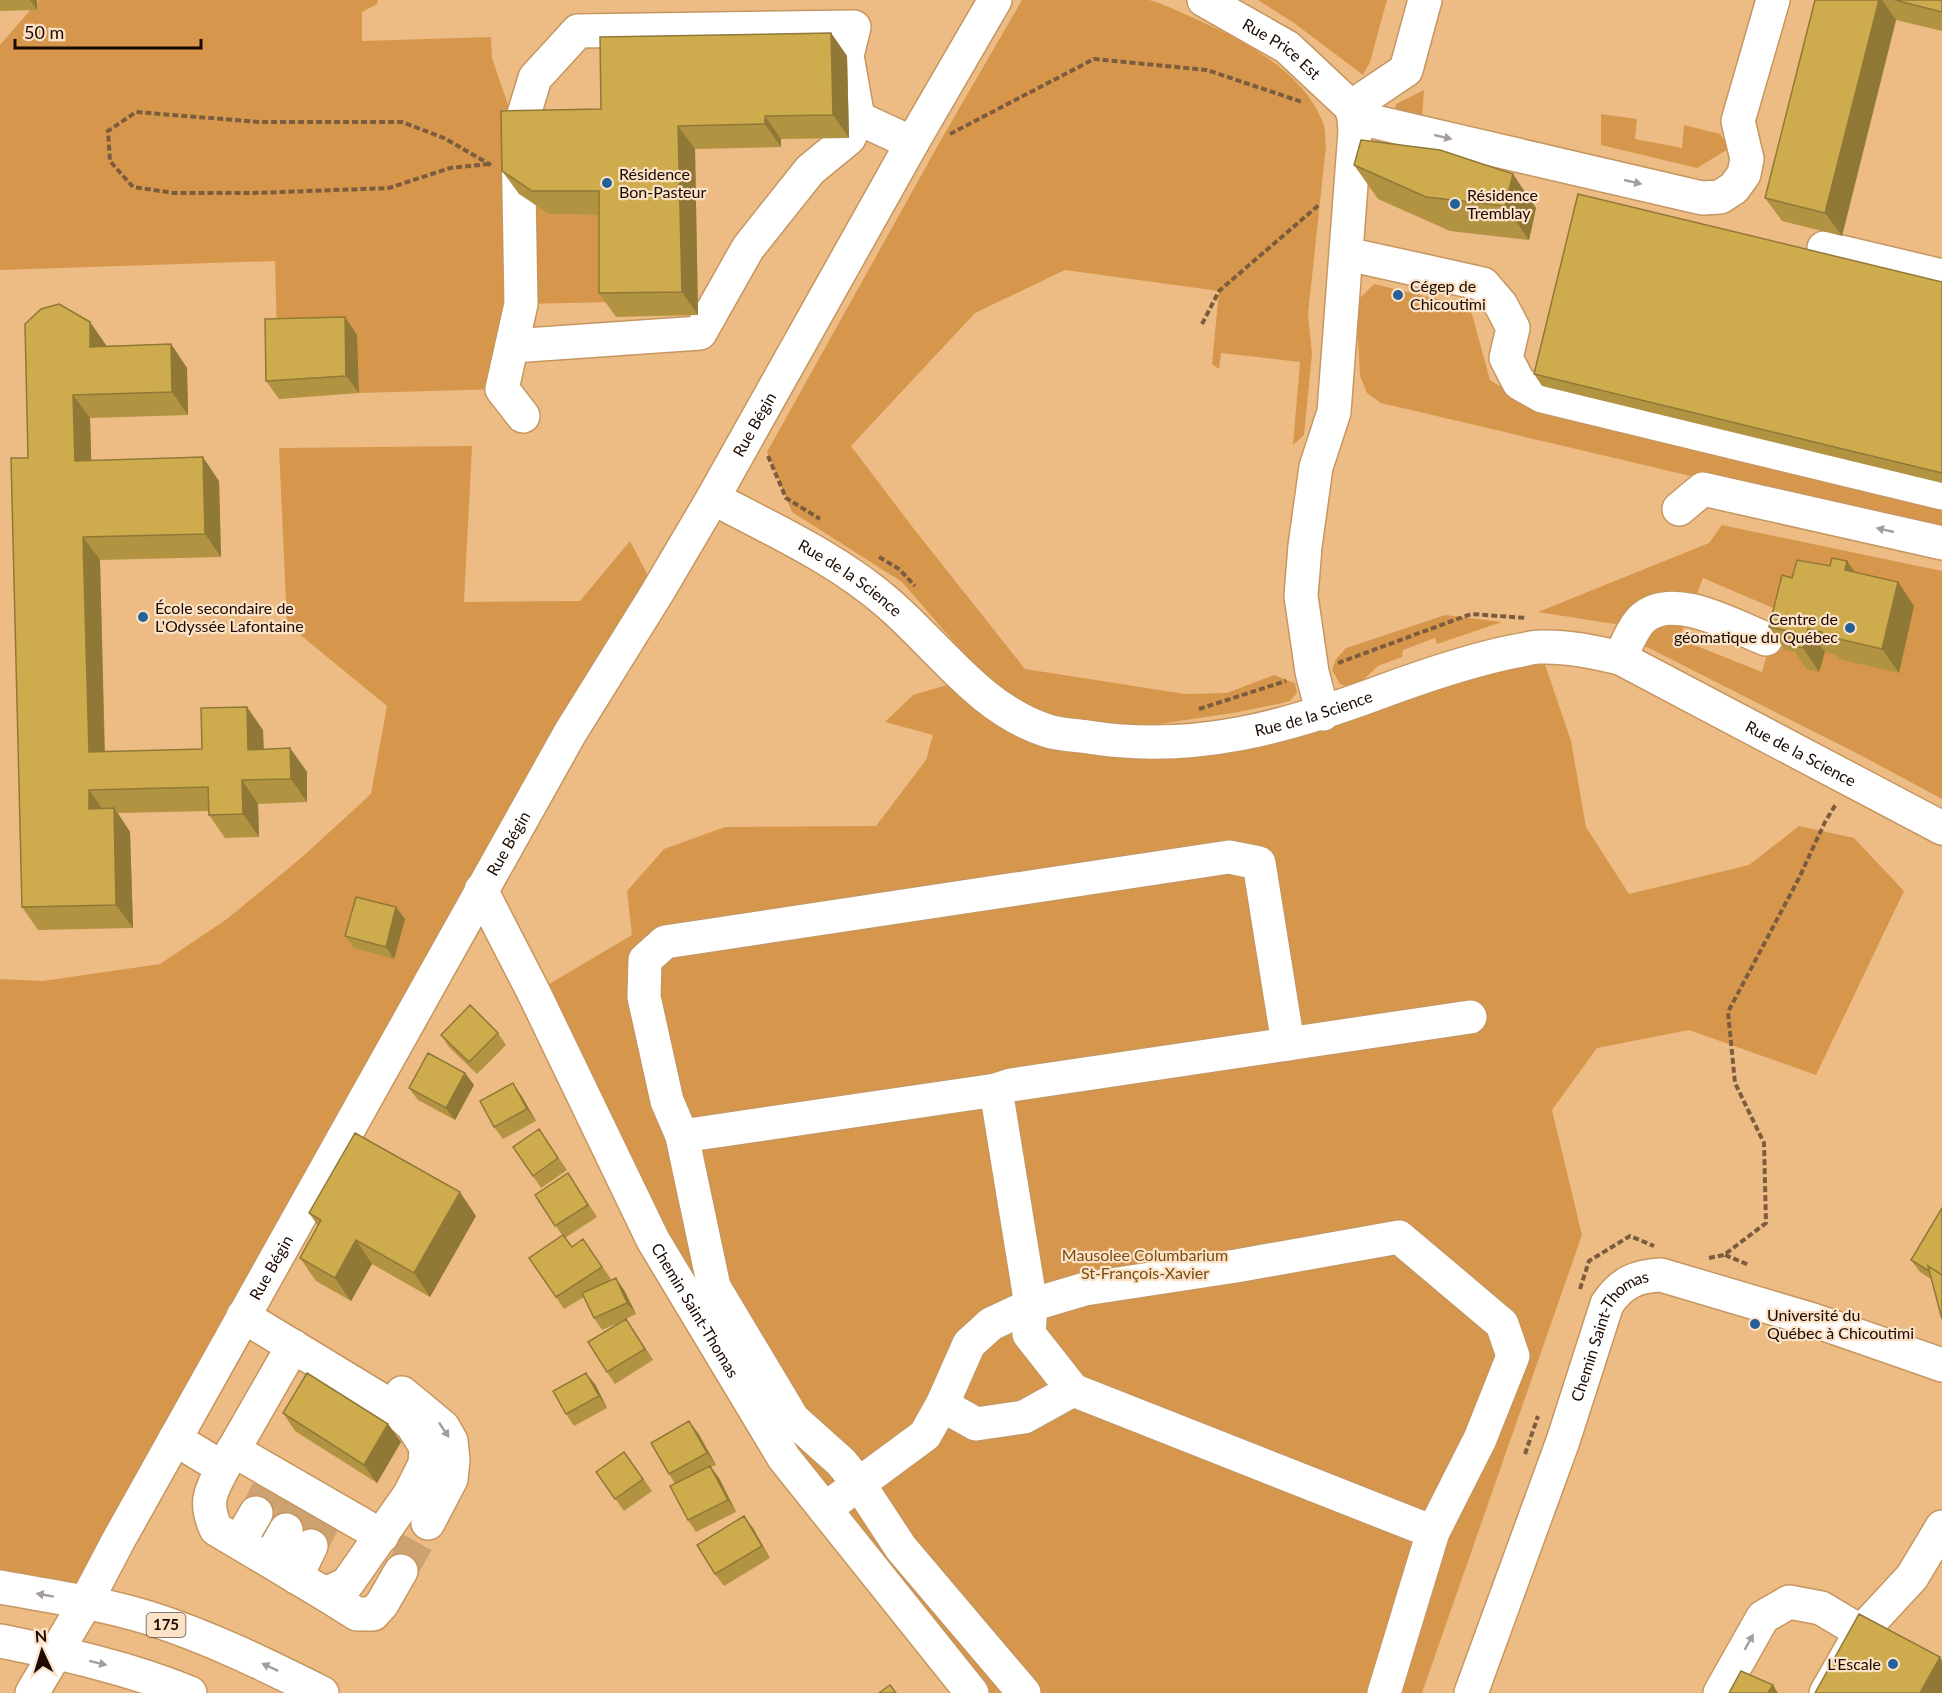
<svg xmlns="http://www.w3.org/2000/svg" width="1942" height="1693" font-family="Lato,sans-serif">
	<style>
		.green { fill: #d6974c }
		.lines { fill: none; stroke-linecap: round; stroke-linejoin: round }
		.minor-tunnel { stroke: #cea171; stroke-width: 33; stroke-dasharray: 33 16; stroke-linecap: butt }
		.minor-casing { stroke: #c69660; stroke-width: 36 }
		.major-casing { stroke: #c69660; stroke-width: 36 }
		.path { stroke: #7c5c3e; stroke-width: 4; stroke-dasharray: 6 3; stroke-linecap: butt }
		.minor { stroke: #fff; stroke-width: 33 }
		.major { stroke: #fff; stroke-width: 33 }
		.wall { fill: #b19342 }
		.shaded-wall { fill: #907836 }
		.building { fill: #ceab4d; stroke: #907836; stroke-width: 1.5 }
		.oneway { fill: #a49d99 }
		.poi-dot { fill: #246197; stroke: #fce2c7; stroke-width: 2 }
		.labels { text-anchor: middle; stroke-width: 4.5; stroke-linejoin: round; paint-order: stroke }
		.shield { fill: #fce2c7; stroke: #5e4b3c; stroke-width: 1.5 }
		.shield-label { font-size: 15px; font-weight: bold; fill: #1b0a00 }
		.street-label { font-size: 16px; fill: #1b0a00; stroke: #fce2c7 }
		.poi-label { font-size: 16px; fill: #1b0a00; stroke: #fce2c7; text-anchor: start }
		.park-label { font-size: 16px; fill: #784d14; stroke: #fce2c7 }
	</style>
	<rect width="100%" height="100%" fill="#edbc85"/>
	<path class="green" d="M39 0H378L377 4 362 12V41L491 37 492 58 518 134 549 214 615 215V302L521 304 502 389 359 393 357 335 277 337 275 261 0 270V45Z
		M1022 0H1149L1159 3C1215 27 1300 61 1323 123 1326 130 1325 139 1326 146L1308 314 1312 354 1304 435 1293 445 1300 362 1221 353 1219 369 1212 364 1219 291 1065 270 975 313 851 446 914 529 1025 669 1185 694 1227 693 1274 675 1295 683 1297 693 1290 701 1278 704 1233 713 1139 727 1053 717 1019 704 985 678 902 582 792 512 767 452 942 138Z
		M1258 0H1387L1370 62 1363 75 1294 23Z
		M1424 90 1422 116 1395 110 1396 104Z
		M1601 114 1637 119 1635 139 1682 148 1684 125 1720 134 1730 148 1697 168 1601 145Z
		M1374 284 1470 307 1490 380 1515 396 1942 501V535L1381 403 1367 393 1360 376 1356 302Z
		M472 446 464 602 580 601 630 541 657 593 86 1602 0 1587V979L43 981 160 964 227 919 301 858 371 794 387 706 287 624 279 448Z
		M1722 525 1942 571V799L1864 757 1639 643 1646 628 1686 620 1679 639 1762 672 1780 611 1703 578 1695 599 1621 625 1538 612 1709 543Z
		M1445 615 1502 622 1437 644 1435 638 1403 650 1402 657 1378 666 1364 679 1365 685 1355 689 1340 684 1332 670 1336 659 1346 648Z
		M1539 647 1571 741 1586 827 1629 894 1749 865 1799 826 1854 838 1904 891 1816 1075 1689 1030 1597 1048 1552 1110 1582 1235 1422 1693H972L784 1458 534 993 632 935 627 891 664 849 725 827 876 826 926 760 933 735 885 722 913 695 947 685 968 682 1005 712 1176 742Z"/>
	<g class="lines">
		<path class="minor-tunnel" d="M256 1513 269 1488
			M286 1530 297 1505
			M311 1546 324 1521
			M401 1571 428 1523"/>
		<g class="minor-casing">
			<g id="minor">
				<path id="s1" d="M1204 0 1287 47 1351 107"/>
				<path d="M1351 107 1354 117 1702 198 1720 197 1734 188 1744 174 1747 159 1738 121 1773 0"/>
				<path d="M1351 107 1406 70 1425 0"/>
				<path d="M1824 248 1942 276"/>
				<path d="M1347 254 1483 284 1501 305 1513 328 1506 358 1519 383 1542 396 1942 493"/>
				<path d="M512 346 700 333 748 248 810 170 849 138 858 118"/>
				<path d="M523 416 502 389 521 304 518 134 535 78 578 31 854 27 847 56 858 118 912 143"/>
				<path id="s2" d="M713 498C773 530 838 559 889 604 940 648 981 710 1048 731 1060 735 1075 735 1088 737 1194 754 1288 727 1386 690 1427 675 1468 661 1511 652 1520 651 1531 647 1540 647 1567 646 1594 652 1620 658L1942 828"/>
				<path d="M1679 509 1703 489 1942 543"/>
				<path d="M1620 658C1626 646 1633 627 1643 618 1674 591 1735 627 1766 639"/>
				<path d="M1323 714 1312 672 1301 596 1305 546 1316 467 1334 412 1355 131 1354 117"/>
				<path id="s3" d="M481 890 534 993 653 1240 784 1458 972 1693"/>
				<path d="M996 1090 682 1136 667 1101 644 997 645 960 665 942 1229 857 1259 863 1288 1044"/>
				<path d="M682 1136 714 1287 793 1419 841 1462 859 1484 901 1548 1024 1693"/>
				<path d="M1073 1390 1029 1334 1031 1305 1085 1289 1236 1266 1399 1237 1502 1324 1513 1356 1480 1439 1433 1532 1384 1693"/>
				<path d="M402 1393 443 1427 451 1441 453 1460 451 1479 428 1523"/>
				<path d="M942 1405 976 1424 1024 1417 1073 1390 1433 1532"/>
				<path d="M175 1439 223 1468C210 1493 204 1502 216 1529L325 1594 347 1584 410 1494 425 1464 426 1447 412 1425 391 1406 243 1316"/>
				<path d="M233 1450 382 1536"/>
				<path d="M223 1468 293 1346"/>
				<path d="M825 1509 925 1435 942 1405 969 1344 991 1324 1031 1305 996 1090 1011 1085 1470 1017"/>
				<path d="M239 1542 256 1513"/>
				<path d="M269 1560 286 1530"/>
				<path d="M296 1577 311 1546"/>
				<path d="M325 1594 357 1614H373L382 1604 401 1571"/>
				<path id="s4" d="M32 1693 86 1602 118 1541 570 733 657 593 713 498 912 143 995 0"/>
				<path id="s5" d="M1471 1693 1563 1441 1607 1304C1621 1283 1636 1276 1661 1275L1813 1320 1942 1365"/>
				<path d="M1720 1693 1763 1617 1789 1602 1821 1608 1861 1632"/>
				<path d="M1826 1693 1861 1632 1912 1577 1942 1527"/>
			</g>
		</g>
		<g class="major-casing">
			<path id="major" d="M0 1587C50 1596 100 1603 149 1618 209 1637 266 1665 322 1693
				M0 1641C65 1654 129 1668 190 1693"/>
		</g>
		<path class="path" d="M950 134 1094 59 1207 70 1302 102
			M489 164 450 168 389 188 255 193H174L133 187 110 161 108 131 136 112 259 122H402L444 138 491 165
			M1202 324 1219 291 1320 204
			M768 456 786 498 820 519
			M879 557 899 569 915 586
			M1338 663 1471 614 1526 618
			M1199 709 1286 681
			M1725 1255 1749 1265
			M1709 1258 1724 1255 1766 1223 1764 1143 1735 1083 1728 1012 1799 878 1825 822 1836 804
			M1580 1289 1589 1261 1630 1236 1654 1246
			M1525 1454 1538 1416"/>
		<use href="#minor" class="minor"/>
		<use href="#major" class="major"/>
	</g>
	<path class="wall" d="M0 0H37V10L0 11Z
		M1815 0H1942V31L1896 20 1842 236 1782 221 1765 198Z
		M831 33 847 56 849 138 781 139V147L695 149 698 315 616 317 599 293V215L549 214 519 194 502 171 601 109Z
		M1354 165 1536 208 1529 240 1450 231 1378 199Z
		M1942 282V483L1542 386 1534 374Z
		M345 317 357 335 359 393 279 399 266 381Z
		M90 322 106 346 171 344 187 368 188 415 90 418 91 460 219 481 221 557 100 560 105 752 202 749 263 730 264 749 290 748 307 772V802L258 804 259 837 225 838 209 815V811L118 813 130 832 133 928 38 930 22 907 28 458Z
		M1855 572 1898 582 1914 606 1899 673 1838 659 1835 654 1825 652 1819 672 1807 669 1795 652 1785 650 1769 627 1792 578Z
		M396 907 405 919 394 959 354 948 345 936Z
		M498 1033 506 1045 477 1074 449 1047 441 1035Z
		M465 1073 474 1085 455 1120 418 1100 409 1088Z
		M521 1095 536 1121 503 1139 494 1127Z
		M539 1129 567 1170 541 1188 513 1147Z
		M576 1185 597 1217 565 1238 572 1247 583 1239 611 1279 607 1282 624 1290 636 1314 626 1319 653 1360 615 1384 607 1372 625 1320 602 1330 594 1318 584 1297 564 1309 529 1258 562 1235 535 1195Z
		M1942 1208 1931 1279 1920 1272 1911 1260Z
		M309 1213 476 1216 430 1297 372 1264 351 1301 316 1281 300 1258 318 1226Z
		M595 1384 607 1408 574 1426 566 1414Z
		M283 1413 388 1424 401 1442 377 1483 295 1431Z
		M698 1433 716 1465 711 1467 719 1478 736 1512 696 1532 688 1520 675 1484 669 1474Z
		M624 1452 652 1491 624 1511 596 1472Z
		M744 1516 770 1558 724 1586 715 1574Z"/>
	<path class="shaded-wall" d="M30 0H37V10Z
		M1879 0H1882L1896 20 1842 236 1825 213Z
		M831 33 847 56 849 138 833 115Z
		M765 116 781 139V147L765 124Z
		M678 126 695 149 698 315 682 292Z
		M1513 174 1536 208 1529 240 1505 206Z
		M345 317 357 335 359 393 346 376Z
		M90 322 106 345 107 370 90 347Z
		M171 344 187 368 188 415 172 392Z
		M73 395 90 418 92 484 75 461Z
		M203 457 219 481 221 557 205 534Z
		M83 537 100 560 105 775 89 752Z
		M1847 561 1864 585 1845 570Z
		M1898 582 1914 606 1899 673 1882 649Z
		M1808 629 1825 652 1819 672 1803 648Z
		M247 707 263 730 264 773 248 750Z
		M290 748 307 772V802L291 779Z
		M242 780 258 804 259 837 243 814Z
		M89 790 105 813 89 809Z
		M114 808 130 832 133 928 116 905Z
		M396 907 405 919 394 959 386 947Z
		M465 1073 474 1085 455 1120 446 1108Z
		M513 1083 521 1095 536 1121 527 1109Z
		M460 1192 476 1216 430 1297 414 1273Z
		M356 1240 372 1264 351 1301 335 1278Z
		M616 1278 624 1290 636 1314 627 1303Z
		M626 1319 634 1331 653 1360 645 1349Z
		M586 1373 595 1384 607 1408 599 1396Z
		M689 1421 698 1433 716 1465 707 1453Z
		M388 1424 401 1442 377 1483 364 1465Z
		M710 1466 719 1478 736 1512 728 1500Z
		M744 1516 753 1528 770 1558 762 1546Z
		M1940 1657 1942 1661V1693H1920Z
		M1773 1685 1778 1693H1768Z"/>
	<path class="building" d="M1815 0H1879L1825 213 1765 198Z
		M1895 0H1942V12Z
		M831 33 833 115 765 116V124L678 126 682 292 599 293V191H532L502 171 501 111 601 109 600 37Z
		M1361 140 1440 150 1513 174 1505 206 1426 197 1354 165Z
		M1578 194 1942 282V473L1534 374Z
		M59 304 90 322V347L171 344 172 392 73 395 75 461 203 457 205 534 83 537 89 752 202 749 201 708 247 707 248 750 290 748 291 779 242 780 243 814 209 815 208 787 89 790V809L114 808 116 905 22 907 11 458H28L25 324 41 309Z
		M345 317 346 376 266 381 265 319Z
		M1832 558 1847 561 1845 570 1898 582 1882 649 1822 635V632L1808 629 1803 648 1791 646 1795 632 1769 627 1782 575 1792 578 1797 560 1830 566Z
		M356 897 396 907 386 947 345 936Z
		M470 1005 498 1033 469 1062 441 1035Z
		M428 1053 465 1073 446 1108 409 1088Z
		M513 1083 527 1109 494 1127 480 1101Z
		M539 1129 558 1158 533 1176 513 1147Z
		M355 1133 460 1192 414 1273 356 1240 335 1278 300 1258 321 1220 309 1213Z
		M568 1173 588 1205 555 1226 535 1195Z
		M1942 1208V1275L1928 1266 1929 1271 1911 1260Z
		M563 1235 572 1247 583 1239 602 1267 556 1297 529 1258Z
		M1928 1266 1942 1275V1319Z
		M616 1278 627 1303 594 1318 582 1293Z
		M626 1319 645 1349 607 1372 588 1342Z
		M307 1373 388 1424 364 1465 283 1413Z
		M586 1373 599 1396 566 1414 553 1391Z
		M689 1421 707 1453 669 1474 651 1443Z
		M624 1452 643 1479 615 1499 596 1472Z
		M710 1466 728 1500 688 1520 670 1486Z
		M744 1516 762 1546 715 1574 697 1545Z
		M1859 1614 1940 1657 1920 1693H1815Z
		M1741 1671 1773 1685 1768 1693H1729Z
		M890 1685 896 1693H879Z"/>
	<defs><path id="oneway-solid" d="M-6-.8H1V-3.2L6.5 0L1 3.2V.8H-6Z" transform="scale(1.5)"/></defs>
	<g class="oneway">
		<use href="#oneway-solid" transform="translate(1443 137) rotate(13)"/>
		<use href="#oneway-solid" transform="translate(1633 182) rotate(13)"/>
		<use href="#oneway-solid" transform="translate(1885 530) rotate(-167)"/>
		<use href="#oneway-solid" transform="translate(444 1430) rotate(56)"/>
		<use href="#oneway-solid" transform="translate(45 1595) rotate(-170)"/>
		<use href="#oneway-solid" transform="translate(1749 1642) rotate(-61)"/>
		<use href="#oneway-solid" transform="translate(98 1663) rotate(14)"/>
		<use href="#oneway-solid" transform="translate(270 1667) rotate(-155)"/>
	</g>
	<g class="poi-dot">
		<circle cx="607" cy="183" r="6"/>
		<circle cx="1455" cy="204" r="6"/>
		<circle cx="1398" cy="295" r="6"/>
		<circle cx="143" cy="617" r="6"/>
		<circle cx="1850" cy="628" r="6"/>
		<circle cx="1755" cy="1324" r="6"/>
		<circle cx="1893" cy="1664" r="6"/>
	</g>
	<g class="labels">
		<rect class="shield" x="146.5" y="1613" width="39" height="24" rx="4.5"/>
		<g class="shield-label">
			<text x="166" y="1630">175</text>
		</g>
		<g class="street-label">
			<text dy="6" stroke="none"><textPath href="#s1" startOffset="92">Rue Price Est</textPath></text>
			<text dy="6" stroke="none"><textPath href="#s4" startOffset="1460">Rue Bégin</textPath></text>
			<text dy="6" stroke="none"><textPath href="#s2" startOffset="159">Rue de la Science</textPath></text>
			<text dy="6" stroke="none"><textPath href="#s2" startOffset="681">Rue de la Science</textPath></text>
			<text dy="6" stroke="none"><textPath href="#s2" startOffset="1203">Rue de la Science</textPath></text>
			<text dy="6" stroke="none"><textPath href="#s4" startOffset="974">Rue Bégin</textPath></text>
			<text dy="6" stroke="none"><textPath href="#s4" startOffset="488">Rue Bégin</textPath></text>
			<text dy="6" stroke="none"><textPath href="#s3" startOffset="472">Chemin Saint-Thomas</textPath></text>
			<text dy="6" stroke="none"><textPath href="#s5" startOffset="387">Chemin Saint-Thomas</textPath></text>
		</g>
		<g class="poi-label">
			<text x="619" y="180">Résidence<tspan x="619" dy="18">Bon-Pasteur</tspan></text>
			<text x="1467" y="201">Résidence<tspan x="1467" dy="18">Tremblay</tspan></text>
			<text x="1410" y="292">Cégep de<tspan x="1410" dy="18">Chicoutimi</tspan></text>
			<text x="155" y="614">École secondaire de<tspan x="155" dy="18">L'Odyssée Lafontaine</tspan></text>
			<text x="1838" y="625" text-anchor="end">Centre de<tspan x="1838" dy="18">géomatique du Québec</tspan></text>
			<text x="1767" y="1321">Université du<tspan x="1767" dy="18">Québec à Chicoutimi</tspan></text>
			<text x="1881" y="1670" text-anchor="end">L'Escale</text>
		</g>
		<g class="park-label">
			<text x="1145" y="1261">Mausolee Columbarium<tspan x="1145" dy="18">St-François-Xavier</tspan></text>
		</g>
	</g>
	<g transform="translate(42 1651) rotate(356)" stroke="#fce2c7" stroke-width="4.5" paint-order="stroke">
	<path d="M0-4.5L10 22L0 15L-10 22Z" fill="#1b0a00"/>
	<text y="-9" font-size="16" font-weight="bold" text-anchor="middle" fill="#1b0a00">N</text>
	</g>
	<path d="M15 39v9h186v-9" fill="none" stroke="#1b0a00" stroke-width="3"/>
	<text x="24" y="39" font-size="18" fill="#1b0a00" stroke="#fce2c7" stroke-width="4.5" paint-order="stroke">50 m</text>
</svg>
